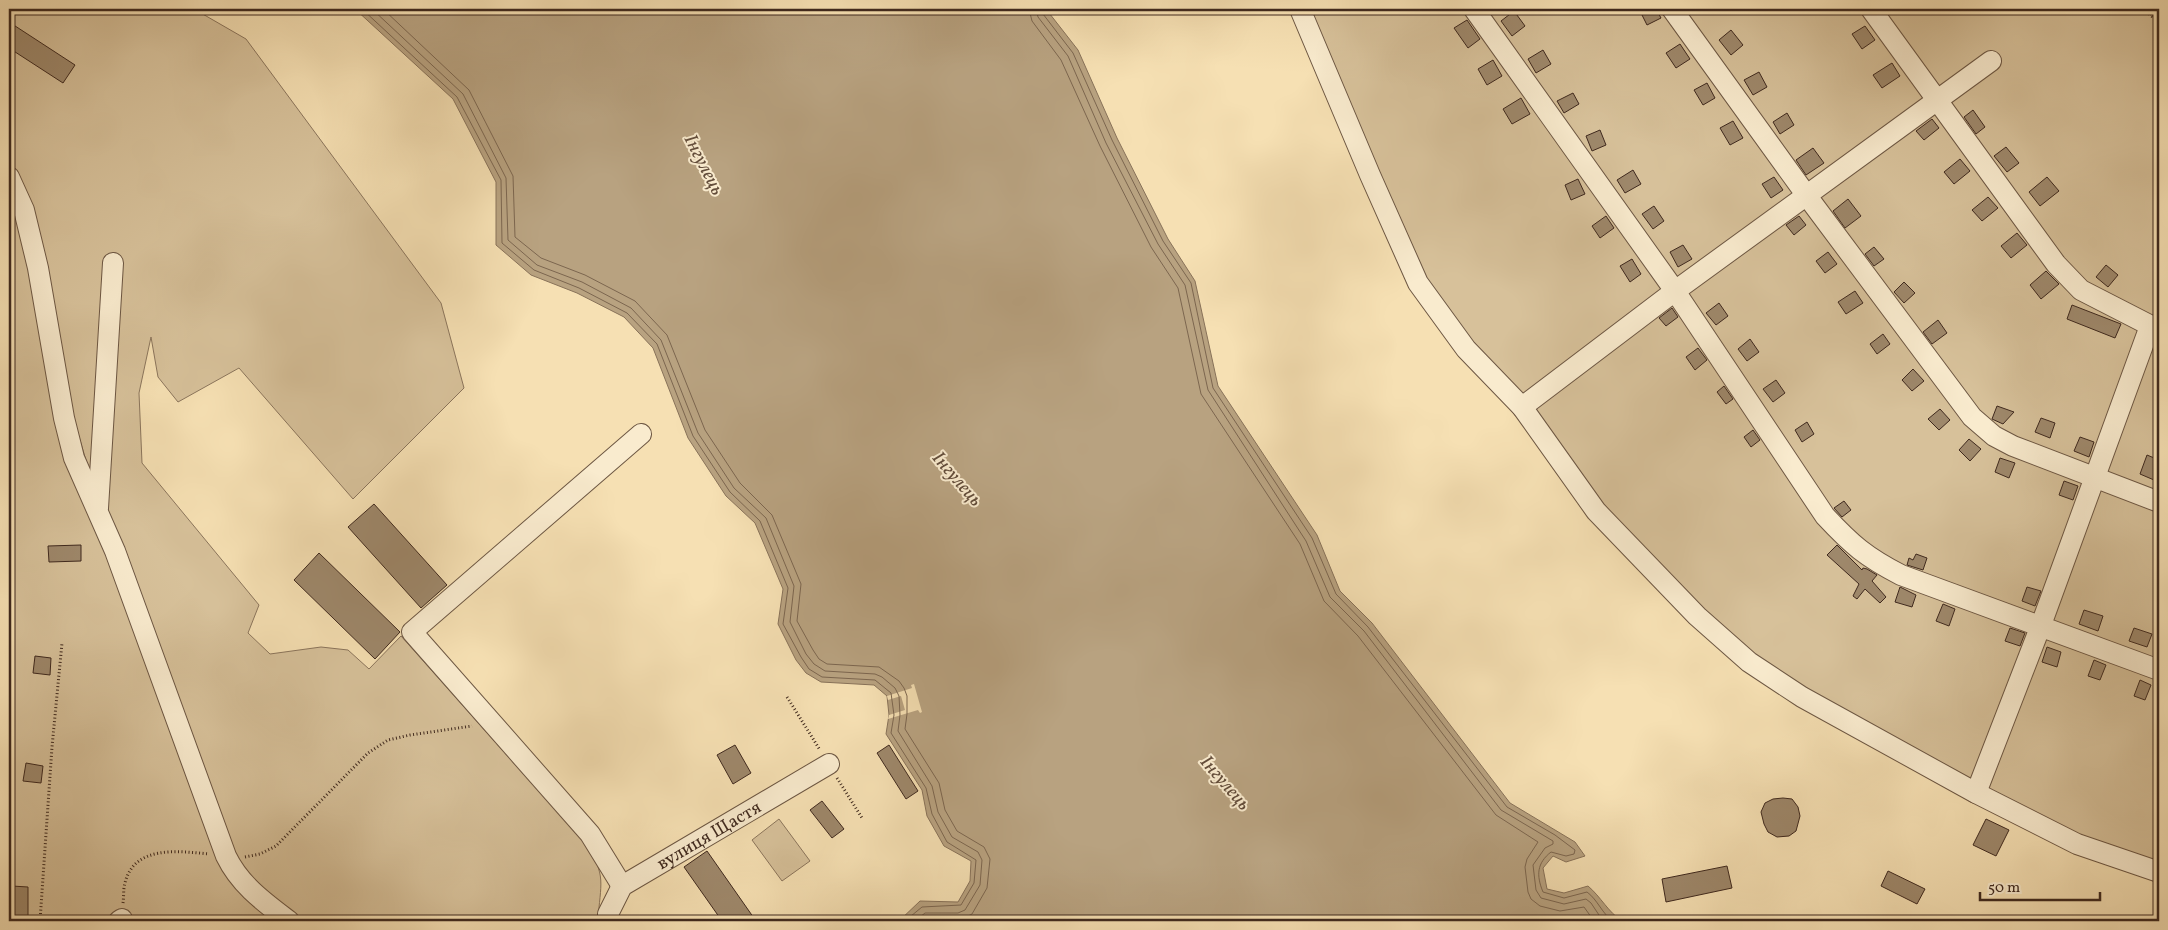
<svg xmlns="http://www.w3.org/2000/svg" width="2168" height="930" font-family="Vollkorn,serif">
	<style>
		.green { fill: #d7c19a; stroke: #8b755c }
		.water { fill: #b8a280; stroke: #887259 }
		.pier { fill: #f6e0b3 }
		.lines { fill: none; stroke-linecap: round; stroke-linejoin: round }
		.shore { stroke: #7c664f; stroke-width: 1 }
		.building { fill: #9e886b; stroke: #3f291e }
		.minor-casing { stroke: #6d5743; stroke-width: 22 }
		.path { stroke: #3f291e; stroke-width: 3; stroke-dasharray: 1 2.5; stroke-linecap: butt }
		.minor { stroke: #f9ebce; stroke-width: 20 }
		.labels { text-anchor: middle; stroke-width: 4; stroke-linejoin: round; paint-order: stroke }
		.street-label { font-size: 18px; fill: #3f291e; stroke: #f9ebce }
		.water-label { font-size: 19px; font-style: italic; fill: #634d3b; stroke: #f9ebce }
	</style>
	<rect width="100%" height="100%" fill="#f6e0b3"/>
	<filter id="stains"><feTurbulence type="fractalNoise" baseFrequency=".004" numOctaves="4"/><feColorMatrix values="0 0 0 0 .2 0 0 0 0 .09 0 0 0 0 .02 0 0 0 .5 -.17"/></filter>
	<radialGradient id="worn" r=".72"><stop offset=".6" stop-color="#630" stop-opacity="0"/><stop offset="1" stop-color="#630" stop-opacity=".3"/></radialGradient>
	<path class="green" d="M9 9H194L246 39 441 303 464 388 353 499 239 368 178 402 158 377 151 337 139 393 142 463 259 605 248 633 270 654 321 647 348 650 369 669 401 636 584 842C608 876 600 883 598 921H302L260 890 242 871 92 481 73 416 25 239 107 554 219 863 279 921H9Z
		M1300 9H2144L2159 23V872L2077 844 1802 697 1697 616 1418 283Z
		M779 819 810 861 782 881 752 840Z"/>
	<path class="water" d="M355 9H1046L1078 50 1117 138 1168 239 1195 281 1218 386 1317 535 1340 591 1372 623 1510 803 1575 842 1585 856 1566 862 1553 856 1543 868 1547 889 1564 893 1588 886C1601 897 1608 912 1622 921H899L920 901 958 902 970 881 971 861 944 846 927 816 922 790 886 734 889 715 887 696 874 685 821 682 806 673 796 660 778 624 783 589 755 523 726 496 688 438 653 348 624 317 577 293 531 275 496 245V182L453 99Z"/>
	<path class="pier" d="M914 684 922 712 920 713 918 710 888 719 889 715 905 710 901 696 888 700 887 696 912 688 911 685Z"/>
	<g class="lines">
		<path class="shore" d="M362 9 457 97 501 180 502 243 534 270 579 288 627 313 657 344 693 436 730 492 760 521 788 588 783 624 801 657 809 669 822 677 875 680 891 693 894 715 891 733 926 788 932 814 947 842 976 860 974 883 961 905 922 907 905 921
			M372 9 463 94 506 178 508 240 537 265 582 282 631 308 661 340 698 433 734 488 766 518 794 586 790 622 806 654 814 664 825 671 875 674 882 677 895 688 899 696 900 715 898 731 932 786 938 812 952 837 978 852 982 860 980 885 965 910 958 913H925L915 921
			M383 9 469 90 513 176 515 237 541 258 585 275 635 301 667 335 705 430 740 483 772 515 801 584 797 621 813 650 819 659 827 664 879 667 899 681 904 688 907 696V714L905 729 939 783 945 810 957 831 984 847 990 859 987 888 972 914 960 920 926 921
			M1029 9 1032 21 1061 60 1100 146 1151 247 1178 288 1201 394 1300 544 1324 601 1358 636 1496 815 1538 842 1527 859 1525 867 1528 892 1531 899 1540 906 1560 911 1584 907 1594 921
			M1036 9 1038 17 1068 56 1106 143 1158 244 1185 285 1208 390 1306 541 1330 597 1364 631 1501 810 1553 841V844L1545 848 1533 865 1536 890 1541 898 1564 904 1586 899 1591 903 1603 921
			M1042 9 1043 14 1073 53 1112 140 1163 241 1191 283 1213 388 1312 538 1336 594 1368 627 1507 807 1555 835 1575 850 1574 854 1566 856 1551 852C1537 863 1536 875 1543 892L1564 898 1587 892C1598 900 1602 914 1613 921"/>
	</g>
	<path class="building" d="M1639 9H1656L1661 18 1647 25Z
		M1514 11 1525 26 1512 36 1501 21Z
		M1467 20 1480 39 1468 48 1454 28Z
		M9 22 75 65 63 83 9 48Z
		M1865 26 1875 40 1862 49 1852 34Z
		M1731 30 1743 45 1731 55 1719 40Z
		M1680 44 1690 59 1676 68 1666 53Z
		M1543 50 1551 64 1536 73 1528 59Z
		M1493 60 1502 76 1487 85 1478 69Z
		M1892 63 1900 76 1882 88 1873 75Z
		M1759 72 1767 87 1753 95 1744 80Z
		M1707 83 1715 98 1703 105 1694 90Z
		M1573 93 1579 104 1564 113 1557 101Z
		M1521 98 1530 114 1512 124 1503 109Z
		M1973 110 1985 127 1976 134 1964 117Z
		M1787 113 1794 125 1780 134 1773 122Z
		M1932 119 1939 128 1924 140 1916 131Z
		M1733 121 1743 138 1730 145 1720 128Z
		M1600 130 1606 145 1592 151 1586 136Z
		M2006 147 2019 163 2007 172 1994 156Z
		M1813 148 1824 163 1806 175 1796 160Z
		M1960 159 1970 171 1954 184 1944 172Z
		M1633 170 1641 184 1625 193 1617 180Z
		M1774 177 1783 190 1771 198 1762 184Z
		M2047 177 2059 191 2040 206 2029 192Z
		M1578 179 1585 194 1571 200 1565 185Z
		M1988 197 1998 208 1982 221 1972 210Z
		M1848 199 1861 216 1845 228 1833 211Z
		M1654 206 1664 221 1653 229 1642 214Z
		M1606 216 1614 228 1600 238 1592 226Z
		M1799 216 1806 225 1794 235 1786 225Z
		M2017 233 2027 245 2011 258 2001 246Z
		M1683 245 1692 259 1678 267 1670 252Z
		M1874 247 1884 259 1874 266 1865 254Z
		M1828 252 1837 264 1825 273 1816 261Z
		M1632 259 1641 274 1630 282 1620 266Z
		M2106 265 2118 275 2108 287 2096 277Z
		M2046 271 2059 284 2041 299 2030 285Z
		M1904 282 1915 293 1904 303 1894 292Z
		M1855 291 1863 303 1846 314 1838 302Z
		M1719 303 1728 316 1716 325 1706 313Z
		M2072 305 2121 324 2115 338 2067 319Z
		M1672 308 1678 317 1666 326 1659 318Z
		M1938 320 1947 333 1932 344 1923 332Z
		M1883 334 1890 344 1877 354 1870 344Z
		M1750 339 1759 352 1747 361 1738 349Z
		M1698 348 1707 360 1695 370 1686 357Z
		M1913 369 1924 381 1912 391 1902 380Z
		M1776 380 1785 393 1773 402 1763 389Z
		M1724 386 1733 399 1726 404 1717 392Z
		M1997 406 2014 412 2003 424 1992 419Z
		M1940 409 1950 420 1939 430 1928 419Z
		M2041 418 2055 423 2050 438 2035 432Z
		M1807 422 1814 434 1802 442 1795 430Z
		M1753 430 1760 440 1751 447 1744 437Z
		M2080 437 2094 442 2089 457 2074 451Z
		M1969 439 1981 449 1970 461 1959 450Z
		M2147 455 2159 460V467L2154 480 2140 474Z
		M2000 458 2015 463 2009 478 1995 472Z
		M2064 481 2078 486 2073 500 2059 495Z
		M1844 501 1851 510 1842 517 1834 508Z
		M374 504 447 585 421 608 348 527Z
		M81 545V561L49 562 48 546Z
		M1837 545 1862 570 1863 568 1867 569 1877 575 1872 581 1886 597 1880 603 1865 589 1857 599 1853 596 1859 584 1827 555Z
		M319 553 400 632 375 659 294 580Z
		M1916 554 1927 558 1923 570 1907 565 1909 558 1913 560Z
		M1900 587 1916 595 1912 607 1895 602Z
		M2027 587 2041 591 2035 606 2022 601Z
		M1943 604 1955 609 1949 626 1936 621Z
		M2084 610 2103 616 2098 631 2079 624Z
		M2010 628 2025 633 2020 646 2005 641Z
		M2134 628 2152 634 2147 647 2129 641Z
		M2047 647 2061 652 2057 667 2042 662Z
		M35 656 51 658 50 675 33 673Z
		M2094 660 2106 665 2100 680 2088 676Z
		M2140 680 2151 685 2145 700 2134 696Z
		M735 745 751 773 733 784 717 755Z
		M889 745 918 791 906 799 877 753Z
		M26 763 43 766 41 783 23 781Z
		M1783 798 1792 799 1798 807 1800 816 1796 831 1789 836 1777 837 1768 832 1764 824 1761 812 1765 803 1773 799Z
		M822 801 844 829 832 838 810 810Z
		M1986 819 2009 830 1996 856 1973 845Z
		M707 851 756 921H722L684 867Z
		M1727 866 1732 888 1666 902 1662 879Z
		M1888 871 1925 889 1917 904 1881 886Z
		M12 886 28 887V921H10Z"/>
	<g class="lines">
		<g class="minor-casing">
			<g id="minor">
				<path d="M1300 9 1370 175 1418 283 1466 349 1522 407 1596 511 1697 616 1749 662 1802 697 1976 793 2077 844 2159 872"/>
				<path d="M1474 9 1675 291 1825 516C1852 545 1866 557 1901 575L2159 670"/>
				<path d="M1672 9 1807 196 1972 417 1994 436 2013 446 2159 502"/>
				<path d="M1871 9 2056 264 2081 290 2159 330"/>
				<path d="M9 177 24 210 38 268 64 418 74 458 115 551 226 856C240 885 264 902 289 921"/>
				<path d="M1522 407 1675 291 1991 61"/>
				<path d="M98 508 113 263"/>
				<path d="M1976 793 2041 625 2150 326"/>
				<path d="M622 886 590 834 412 632 641 434"/>
				<path d="M119 921 122 919"/>
				<path id="s1" d="M608 921V914L622 886 829 764"/>
			</g>
		</g>
		<path class="path" d="M2144 9 2159 23
			M787 697 820 750
			M837 778 862 818
			M245 857 260 854 276 846 368 753 388 740 410 735 472 726
			M123 903C124 897 123 890 125 883 134 845 178 851 209 854
			M40 921 52 747 62 643"/>
		<use href="#minor" class="minor"/>
	</g>
	<g class="labels">
		<g class="street-label">
			<text dy="6" stroke="none"><textPath href="#s1" startOffset="139">вулиця Щастя</textPath></text>
		</g>
		<g class="water-label">
			<text transform="translate(705 164) rotate(63)" y="7">Інгулець</text>
			<text transform="translate(958 478) rotate(49)" y="7">Інгулець</text>
			<text transform="translate(1226 782) rotate(49)" y="7">Інгулець</text>
		</g>
	</g>
	<rect width="2168" height="930" fill="none" stroke="#f6e0b3" stroke-width="30"/>
	<rect x="10" y="10" width="2148" height="910" fill="none" stroke="#3f291e" stroke-width="2.5"/>
	<rect x="15" y="15" width="2138" height="900" fill="none" stroke="#3f291e"/>
	<path d="M1980 892v8h120v-8" fill="none" stroke="#3f291e" stroke-width="2.5"/>
	<text x="1988" y="892" font-size="15" fill="#3f291e" stroke="#f9ebce" stroke-width="4" paint-order="stroke">50 m</text>
	<rect width="100%" height="100%" filter="url(#stains)"/>
	<rect width="100%" height="100%" fill="url(#worn)"/>
</svg>
